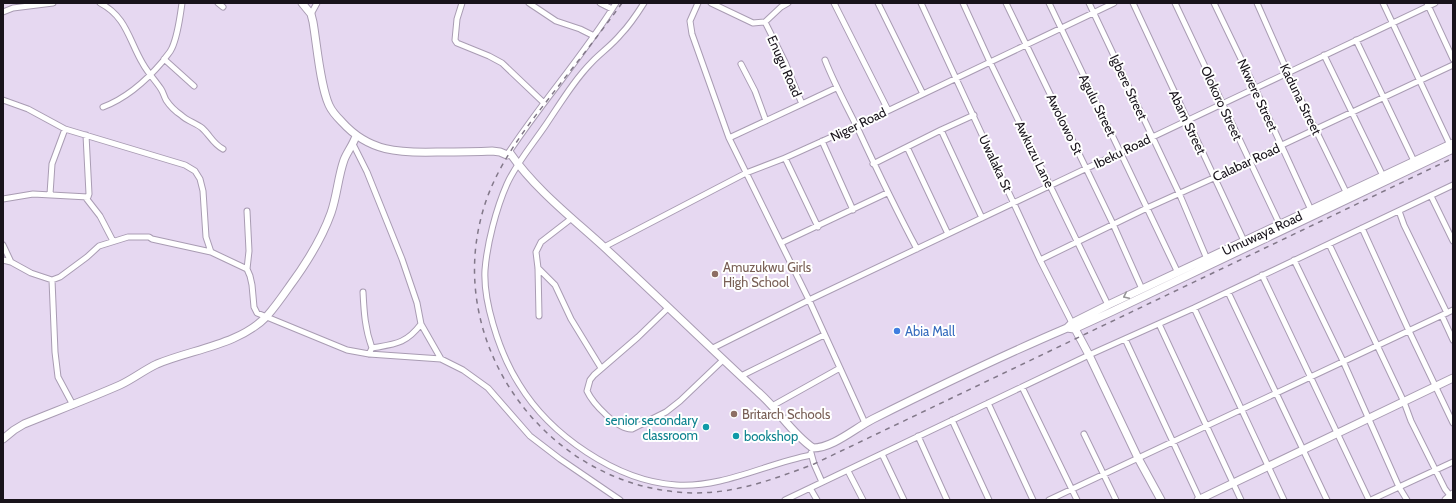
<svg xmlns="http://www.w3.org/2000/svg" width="1456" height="503" font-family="Cabin,sans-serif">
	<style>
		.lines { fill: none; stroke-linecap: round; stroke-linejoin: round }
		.minor-casing { stroke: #a99cb3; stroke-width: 7 }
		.tertiary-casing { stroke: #a99cb3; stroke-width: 9 }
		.secondary-casing { stroke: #a99cb3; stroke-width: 9 }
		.minor { stroke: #fff; stroke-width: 5 }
		.tertiary { stroke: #fff; stroke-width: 7 }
		.secondary { stroke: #fff; stroke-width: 7 }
		.rail { stroke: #827889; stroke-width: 1.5; stroke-dasharray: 5 5; stroke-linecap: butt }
		.oneway { stroke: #979598 }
		.education-dot { fill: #8d6e63; stroke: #fff; stroke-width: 1.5 }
		.shop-dot { fill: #3f7fe0; stroke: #fff; stroke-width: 1.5 }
		.culture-dot { fill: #0f9aa8; stroke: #fff; stroke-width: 1.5 }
		.labels { text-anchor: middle; stroke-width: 4; stroke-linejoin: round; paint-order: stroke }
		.street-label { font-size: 13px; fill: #18131b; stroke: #fff }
		.education-label { font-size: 13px; fill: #785e54; stroke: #fff; text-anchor: start }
		.shop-label { font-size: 13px; fill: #366cbe; stroke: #fff; text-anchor: start }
		.culture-label { font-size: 13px; fill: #0d838f; stroke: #fff; text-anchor: end }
	</style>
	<rect width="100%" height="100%" fill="#e6d8f1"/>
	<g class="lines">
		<g class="minor-casing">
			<path id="minor" d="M100 3C127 17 129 41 143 64 148 73 155 80 161 89 163 92 164 96 166 100 170 106 175 111 181 115 187 121 196 123 202 128 210 135 213 144 223 149
				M218 3 223 7
				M462 3 457 19 455 40 457 43 489 56 502 63 543 102
				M529 3 556 21 580 29 594 36
				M600 3 612 9
				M644 3C637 14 630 25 621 34 613 44 602 52 593 61 574 80 560 104 545 126 532 145 516 164 507 184 496 209 487 244 485 270 484 288 488 307 493 324 499 345 507 365 519 384 550 435 616 481 676 485 723 488 765 464 811 455
				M698 3 690 21 692 34 729 138 809 300 865 423
				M711 3 753 23 765 22
				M788 3 781 7 765 22 785 62 802 104 836 88
				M834 3 888 110
				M878 3 923 94
				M921 3 1040 260 1072 323
				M963 3 990 62 1108 305
				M1006 3 1113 224 1142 289
				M1049 3 1178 273
				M1089 3 1179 193 1207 259
				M1133 3 1245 243
				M1175 3 1280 225
				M1214 3 1255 88 1311 210
				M1257 3 1288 73 1348 196
				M1383 3 1451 147
				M1427 3 1453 59
				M3 12 13 8 53 3
				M311 14 317 3
				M1356 40 1414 161
				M1324 55 1383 176
				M164 59 194 86
				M825 60C834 83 846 105 857 127 876 168 895 208 917 249
				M741 64 755 91 766 121
				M3 100 28 109 65 129 185 165 195 171 200 179 203 191 206 237 211 252
				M103 107C127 98 146 81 163 61 166 56 170 53 172 48 178 35 180 17 182 3
				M941 130 982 218
				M729 138 802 104
				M822 141 853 210
				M353 144 367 172 402 259 417 303 421 324 441 359
				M907 147 948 234
				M507 155C541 103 583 56 616 3
				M785 158 818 227
				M873 164 941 130 974 115
				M50 194 52 164 65 129
				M1431 196 1453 241
				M86 198 100 216 113 241
				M3 199 33 194 88 197 89 194 86 135
				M1399 211 1404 225 1447 313
				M1362 228 1409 331 1453 423
				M781 243 887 193
				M1329 244 1404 402 1411 421 1445 489 1453 499
				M3 245 11 262
				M604 247 746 173 785 158 856 126 1114 3
				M3 260 11 262 31 273 52 280 60 277 87 257 99 246 128 237H149L152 239 211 252 247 269 250 276 252 285 254 307 257 313 347 350 369 354 441 359 463 370 488 388 530 436 560 459 620 500
				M1040 260 1147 208 1249 162 1282 145 1453 65
				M1294 260 1343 361 1399 487 1407 500
				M538 268 555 285 571 319 601 368
				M247 269 249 251 247 211
				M1262 275 1369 500
				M52 280 55 352 58 377 73 405
				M363 292C364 312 365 329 372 348
				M1228 292 1327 500
				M668 308 638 337 594 375 590 380 587 391C593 404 618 430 632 429L666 412 680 401 723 360
				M1194 308 1284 500
				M539 316 538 268 536 252 541 242 572 218
				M1442 316 1453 340
				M1159 324 1241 500
				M1125 339 1200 500
				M711 349 809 300 1435 3
				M369 354 372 348C395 344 406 344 421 324
				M741 376 824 335
				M1022 387 1077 500
				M988 403 1033 500
				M772 406 840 368
				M952 420 989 500
				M1084 434 1116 500
				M918 436 947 500
				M811 453 814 464 822 482
				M882 454 904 500
				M848 471 863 500
				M810 488 817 500
				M785 500 1089 355 1194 308 1453 185
				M1049 500 1453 310
				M1371 500 1453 462"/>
		</g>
		<g class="tertiary-casing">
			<path id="tertiary" d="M302 3 311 14 313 22C317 45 320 85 329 105 332 112 337 117 342 122 369 152 399 153 437 152 455 152 473 152 492 151L500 152 507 155 510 153C535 189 571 217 604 247 656 295 706 344 758 392 778 409 791 433 813 448 833 448 855 428 873 419 937 387 1001 356 1067 328L1072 323 1108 305 1453 143
				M1073 325 1089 355 1138 458 1161 500
				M1067 328 1074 329 1111 312 1453 149
				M3 439 14 430 24 424C56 411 88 399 120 385 133 379 144 370 157 364 193 349 239 345 267 316 275 307 282 297 289 287 306 264 321 241 331 213 337 196 338 177 344 160 347 152 353 145 356 136
				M1198 500 1453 378"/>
		</g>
		<g class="secondary-casing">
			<path id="secondary" d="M1446 500 1453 494"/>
		</g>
		<use href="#minor" class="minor"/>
		<use href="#tertiary" class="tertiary"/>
		<use href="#secondary" class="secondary"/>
		<path class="rail" d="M622 3C599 35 574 66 550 97 521 134 492 172 481 218 448 347 545 480 677 492 727 497 769 481 814 464L1453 158"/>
	</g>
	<defs><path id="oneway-chevron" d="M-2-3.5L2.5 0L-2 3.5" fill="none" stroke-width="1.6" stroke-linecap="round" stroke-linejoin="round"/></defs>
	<use class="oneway" href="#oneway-chevron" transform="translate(1126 296) rotate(155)"/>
	<g class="education-dot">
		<circle cx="715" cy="274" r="4"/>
		<circle cx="734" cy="414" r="4"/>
	</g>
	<circle class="shop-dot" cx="897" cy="331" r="4"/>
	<g class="culture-dot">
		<circle cx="706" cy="427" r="4"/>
		<circle cx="736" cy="436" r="4"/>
	</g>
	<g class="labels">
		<g class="street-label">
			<text transform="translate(785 66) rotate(66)" y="5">Enugu Road</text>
			<text transform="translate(1129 87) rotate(65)" y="5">Igbere Street</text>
			<text transform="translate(1258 95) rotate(65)" y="5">Nkwere Street</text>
			<text transform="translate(1301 99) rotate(64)" y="5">Kaduna Street</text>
			<text transform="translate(1222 103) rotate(65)" y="5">Olokoro Street</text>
			<text transform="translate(1098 105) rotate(64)" y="5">Agulu Street</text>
			<text transform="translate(1188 122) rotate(65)" y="5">Abam Street</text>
			<text transform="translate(858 124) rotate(-26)" y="5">Niger Road</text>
			<text transform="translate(1065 124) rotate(64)" y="5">Awolowo St</text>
			<text transform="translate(1122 151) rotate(-26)" y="5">Ibeku Road</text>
			<text transform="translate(1035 154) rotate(64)" y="5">Awkuzu Lane</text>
			<text transform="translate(1246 162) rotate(-25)" y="5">Calabar Road</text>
			<text transform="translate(996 163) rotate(65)" y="5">Uwalaka St</text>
			<text transform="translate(1262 233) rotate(-25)" y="5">Umuwaya Road</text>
		</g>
		<g class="education-label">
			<text x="723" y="272">Amuzukwu Girls<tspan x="723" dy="15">High School</tspan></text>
			<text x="742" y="419">Britarch Schools</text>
		</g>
		<g class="shop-label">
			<text x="905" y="336">Abia Mall</text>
		</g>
		<g class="culture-label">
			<text x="698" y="425">senior secondary<tspan x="698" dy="15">classroom</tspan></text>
			<text x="744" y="441" text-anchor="start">bookshop</text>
		</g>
	</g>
	<rect width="1456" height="503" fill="none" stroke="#18131b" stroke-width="8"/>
</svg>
